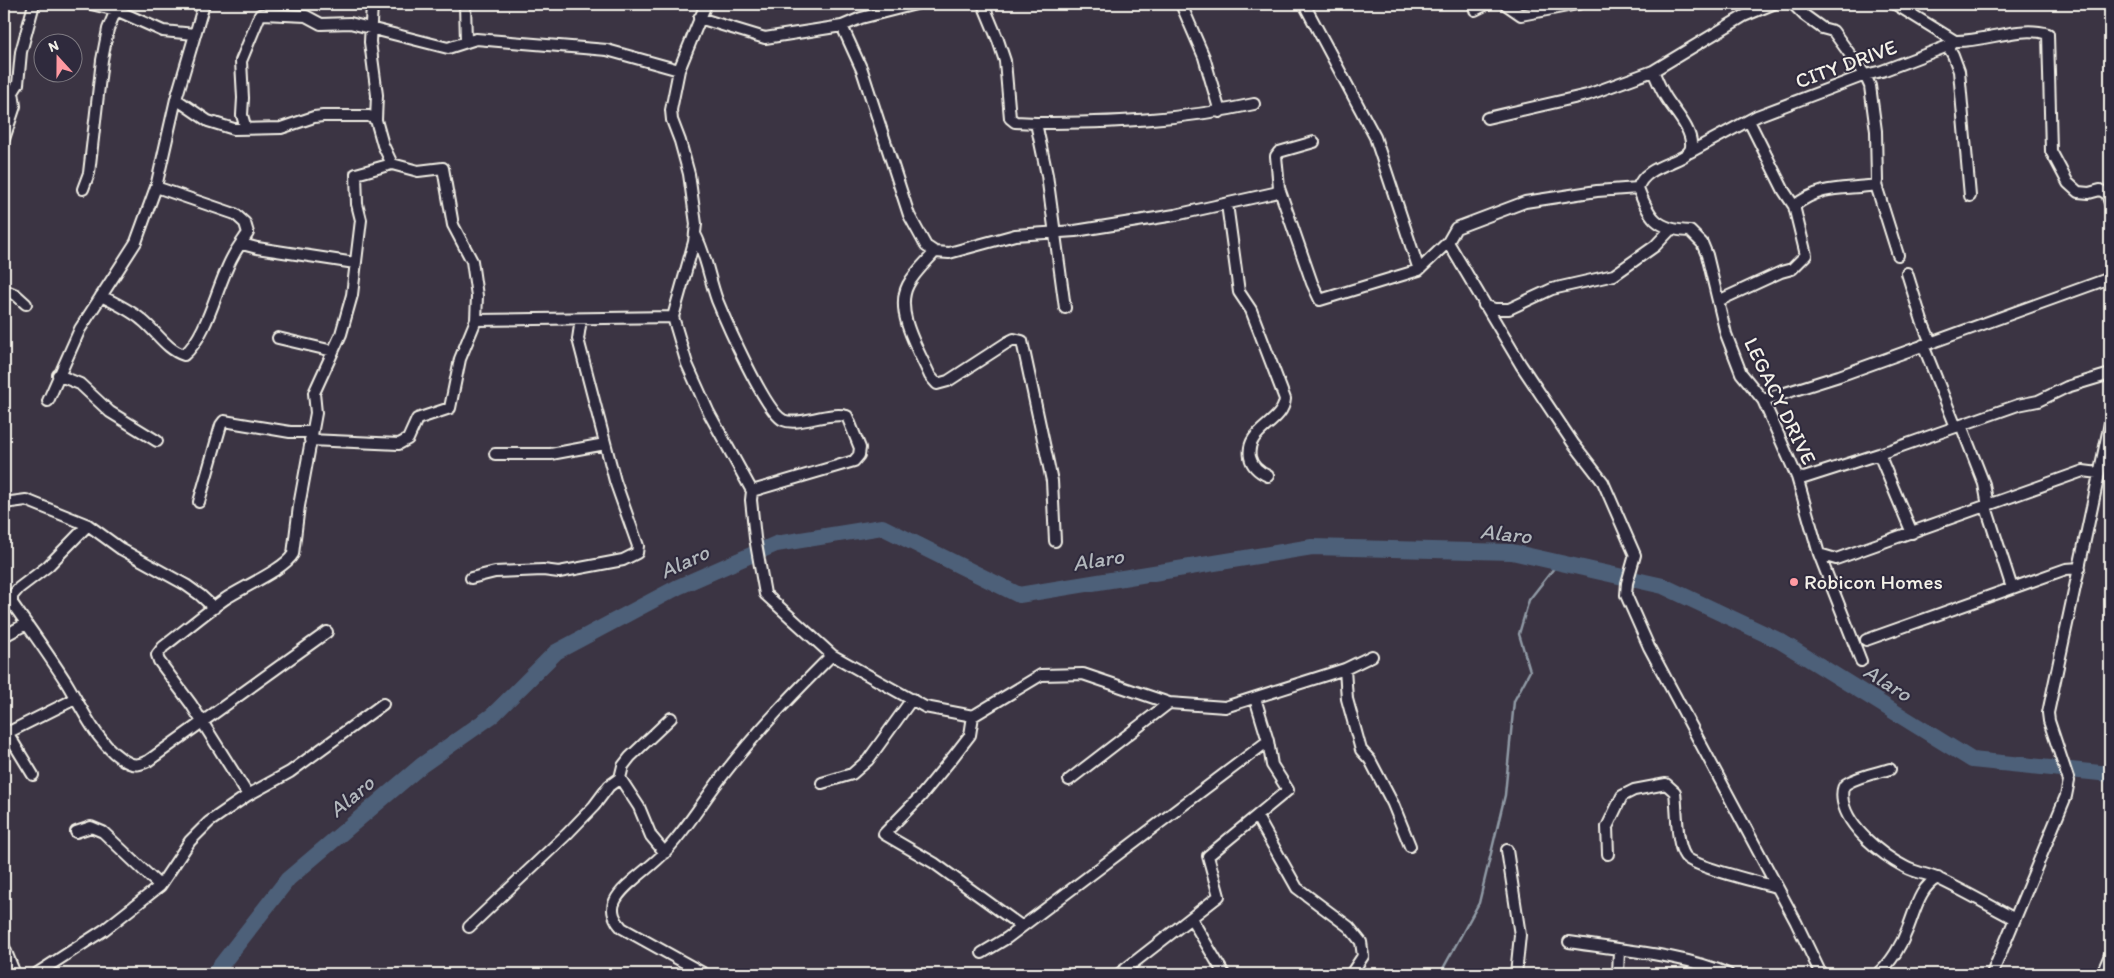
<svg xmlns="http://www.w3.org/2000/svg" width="2114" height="978" font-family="Itim,sans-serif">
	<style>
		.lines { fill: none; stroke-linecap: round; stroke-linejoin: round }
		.stream { stroke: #909aa5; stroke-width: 2.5 }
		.river { stroke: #4e6079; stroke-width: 16 }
		.street-casing { stroke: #f4f1e8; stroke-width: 14 }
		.street { stroke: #2f2a3d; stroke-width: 10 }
		.poi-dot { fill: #ff9aa2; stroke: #2f2a3d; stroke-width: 2 }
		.labels { text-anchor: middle; stroke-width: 4; stroke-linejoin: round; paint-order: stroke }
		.street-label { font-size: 21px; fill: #f4f1e8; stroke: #2f2a3d }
		.poi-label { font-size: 21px; fill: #f4f1e8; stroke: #2f2a3d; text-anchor: start }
		.water-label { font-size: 22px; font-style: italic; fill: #b2b7bc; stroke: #2f2a3d }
	</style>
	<rect width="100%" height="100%" fill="#3b3443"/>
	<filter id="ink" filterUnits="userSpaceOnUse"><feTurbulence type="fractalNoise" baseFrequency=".02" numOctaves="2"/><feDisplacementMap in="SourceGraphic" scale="10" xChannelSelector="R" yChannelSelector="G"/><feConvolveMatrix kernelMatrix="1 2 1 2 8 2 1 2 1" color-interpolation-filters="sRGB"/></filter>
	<g filter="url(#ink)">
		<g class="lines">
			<path class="stream" d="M1440 974 1479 903 1505 795 1514 701 1530 671 1519 634 1529 600 1558 563"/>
			<path class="river" d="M214 974 288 879 422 765 493 715 556 652 678 587 776 544 882 527 1019 595 1312 547 1512 552 1663 586 1780 641 1972 760 2110 774"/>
			<g class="street-casing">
				<path id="street" d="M91 4 116 10 163 31 195 34
					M372 4 370 42 377 95 376 120 383 145 392 164 418 171 443 168 453 225 472 261 477 296 476 320
					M465 4 466 41
					M983 4 998 40 1005 61 1010 118 1015 122 1036 123
					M1181 4 1204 57 1220 112
					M1304 4 1375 137 1419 270
					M1505 4 1521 15 1578 4
					M1793 4 1804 15 1822 28 1833 31 1865 75 1870 86 1876 131 1877 181 1876 185C1844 190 1822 184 1794 206
					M1895 4 1955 41
					M1475 10 1487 4
					M699 18 765 38 842 26 862 70 909 215 926 246 935 252 949 253 1015 235 1075 231 1175 215 1274 193 1278 191 1279 188
					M842 26 861 18 916 4
					M1955 41C1985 42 2019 25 2048 34L2051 151 2068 183 2078 192 2089 193 2100 190 2107 194 2110 203
					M1948 46 1953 55 1959 71 1970 196
					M13 92 18 84 21 52 34 4
					M4 94 13 92 15 106 4 139
					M176 99 208 121 234 129 281 128 314 117 323 116H369L376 120
					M1487 118 1587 95 1653 71
					M246 129 242 115 243 98 241 61 260 15 263 14 306 16 321 24 350 23 448 48 476 39 607 50 679 70
					M1314 142 1279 152 1276 156 1279 188 1312 283 1320 300 1419 270 1448 242 1456 228 1525 202 1597 191 1638 188
					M1690 152 1757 116 1865 75 1882 71 1948 46 1955 41
					M1876 185 1898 255
					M1638 188C1649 217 1656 230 1690 231L1702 243 1707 255 1726 334 1741 373 1763 400 1797 477 1819 554 1861 661
					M1638 188C1645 163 1689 163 1691 147 1693 129 1673 110 1665 96 1660 88 1657 80 1653 71L1744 16 1773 4
					M83 189 89 173 102 60 108 29 116 10
					M1227 204 1239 292 1251 310 1285 399C1283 424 1245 429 1250 457 1252 467 1259 472 1268 476
					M695 234C706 254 709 278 717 300 726 322 765 411 783 420 798 427 828 411 847 416L860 448 859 455 854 461 752 491
					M1448 242 1521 365 1573 443 1603 482 1635 555 1627 583 1626 595 1649 647 1796 922 1821 974
					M242 244 257 248 355 263
					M935 252C926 262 914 273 908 285 894 312 919 351 930 376L937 384 948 381 1008 342 1014 339 1022 341 1052 481 1055 541
					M1907 273 1922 321 1931 343
					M4 290 16 295 26 304
					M101 296C115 303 130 310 142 320 156 331 167 350 184 355 208 335 217 284 233 256 237 248 243 241 248 233L245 223 235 214 156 187
					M1718 301 1781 272 1792 269 1806 255 1794 206 1784 191 1749 121
					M1484 305 1494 309H1509L1552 289 1614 275 1655 246 1671 229
					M1065 308 1047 175 1036 123C1108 123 1183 120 1254 104
					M278 338 333 351
					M1923 345 1956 427
					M58 375 80 384 110 412 157 441
					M1763 400 1839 376 2110 278
					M48 401 80 329 136 242 156 187 176 99 204 4
					M1961 425 1984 484 1988 506
					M310 440 399 444 408 439 417 419 450 408 460 359 476 320 673 317
					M495 454H551L605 444
					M1879 454 1912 533
					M1797 477 1804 478 1879 454 2018 405 2038 401 2067 387 2110 374
					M199 502 221 425 224 421 290 432H311
					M4 503 26 500 88 525 121 549 186 585 200 595 214 608
					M1986 507 2012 588
					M88 525 48 566 19 588 12 596V603C30 629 49 655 66 682 82 708 100 750 129 763 136 766 141 764 148 761L327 632
					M1819 554 1836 559 2083 471 2099 473
					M471 578 495 572 543 570 559 572 623 560 637 553 638 546 615 481 578 339 581 319
					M4 636 26 624
					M1866 640 2066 569 2080 568
					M832 655 925 707 973 716
					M1345 669 1347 699 1361 750 1370 760 1393 804 1410 846
					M5 729 33 775
					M7 733 75 699
					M1890 769C1876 773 1858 776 1846 784 1841 788 1842 796 1843 802 1848 828 1882 855 1905 867 1916 873 1929 874 1941 880 1966 892 1990 906 2015 919
					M620 778 639 807 651 836 665 853
					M1069 780 1169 703
					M822 783 852 774 868 760 912 699
					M248 795 191 704 159 661 157 655 163 647C184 631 204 614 225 599 241 588 285 569 293 554L299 506 316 413 314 393 341 334 352 295 361 220 357 204 356 174 392 164
					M1257 817 1297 888 1349 927 1361 942 1363 956 1351 974
					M76 832 91 827 103 832 160 886
					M1507 850 1520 935 1516 974
					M1608 854 1607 827 1622 796 1634 790 1666 784 1675 792C1677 808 1676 844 1685 856 1693 867 1759 882 1776 887
					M1191 918 1224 974
					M1021 926 934 863 884 834 921 796 953 757 970 735 973 716 1041 675 1083 674 1169 703 1225 707 1345 669 1372 656
					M469 927 567 834 594 806 609 786 620 778 623 766 630 757 671 718
					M1569 942C1618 950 1683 954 1728 974
					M4 947 15 974
					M982 953 1007 938 1268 741
					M36 974 104 930 160 886 190 841 209 822 248 795 290 772 383 704
					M705 974 622 928C615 921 610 910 615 901 622 885 652 867 664 853 687 829 704 799 724 774 757 731 794 693 832 655L765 594 755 538 751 500 752 491 709 413 687 364 673 317 694 242 696 224 689 174 680 141 672 120 671 110 679 70 706 4
					M1119 974 1219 896 1208 856 1288 790 1272 765 1268 741 1255 698
					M1618 974 1619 950
					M1878 974C1891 963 1902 944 1908 928 1915 911 1920 886 1938 878
					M1992 974 2066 796 2069 781 2049 721 2048 713 2110 423
					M2102 974 2110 955"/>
			</g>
			<use href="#street" class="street"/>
		</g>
	</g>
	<circle class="poi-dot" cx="1794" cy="582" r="5"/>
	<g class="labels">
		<g class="street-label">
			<text transform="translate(1846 64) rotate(-20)" y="7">CITY DRIVE</text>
			<text transform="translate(1780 401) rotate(64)" y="7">LEGACY DRIVE</text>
		</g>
		<g class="poi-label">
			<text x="1804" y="589">Robicon Homes</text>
		</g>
		<g class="water-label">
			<text transform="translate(1506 533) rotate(6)" y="8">Alaro</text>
			<text transform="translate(1098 559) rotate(-9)" y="8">Alaro</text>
			<text transform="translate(684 561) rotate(-25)" y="8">Alaro</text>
			<text transform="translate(1888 682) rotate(32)" y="8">Alaro</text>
			<text transform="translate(351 796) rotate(-40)" y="8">Alaro</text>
		</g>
	</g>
	<rect width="2114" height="978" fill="none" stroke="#2f2a3d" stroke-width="20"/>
	<rect x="10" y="10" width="2094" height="958" fill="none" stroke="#f4f1e8" stroke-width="2" filter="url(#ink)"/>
	<g transform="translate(58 58) rotate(339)"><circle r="24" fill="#2f2a3d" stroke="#7e7a81"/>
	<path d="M0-4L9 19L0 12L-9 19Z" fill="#ff9aa2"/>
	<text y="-8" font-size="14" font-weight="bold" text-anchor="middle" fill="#f4f1e8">N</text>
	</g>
</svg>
